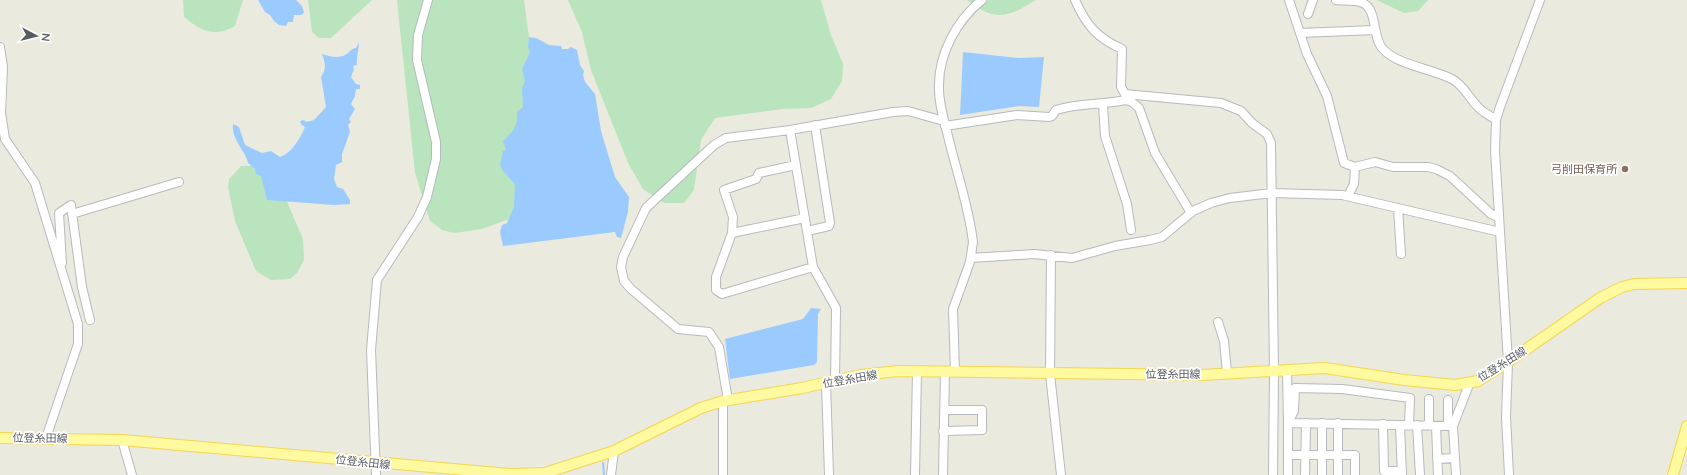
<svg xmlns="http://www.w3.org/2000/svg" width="1687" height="475" font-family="'Nunito Sans','Noto Sans JP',sans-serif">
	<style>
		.green { fill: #b9e4be }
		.water { fill: #9bcaff }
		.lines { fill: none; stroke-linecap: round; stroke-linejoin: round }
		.stream { stroke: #9bcaff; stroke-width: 2 }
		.minor-casing { stroke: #b7b9be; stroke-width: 10 }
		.major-casing { stroke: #f4d64f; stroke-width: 12 }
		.minor { stroke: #fff; stroke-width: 8 }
		.major { stroke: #fff9a0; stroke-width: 10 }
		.education-dot { fill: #8d6e63; stroke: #fff; stroke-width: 1.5 }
		.labels { text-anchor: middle; stroke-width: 3.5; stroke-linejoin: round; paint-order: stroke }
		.education-label { font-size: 11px; fill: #785e54; stroke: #fff; text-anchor: end }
		.street-label { font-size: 11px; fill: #585b60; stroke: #fff }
	</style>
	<rect width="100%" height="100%" fill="#ebeade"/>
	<path class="green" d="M183 0H243L235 26C213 38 202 31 184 17Z
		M308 0H372L331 38H319L312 32Z
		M397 0H524L535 81 512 218 482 229 454 233 442 230 430 221 415 173Z
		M568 0H821L831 35 843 64 842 81 831 99 811 108 782 109 715 118 701 140 694 190 684 203H664L643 189 628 163 591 70 582 32Z
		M967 0H1036C1007 18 995 22 967 0Z
		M1377 0H1428L1418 11 1404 13Z
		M241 166H254L279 183 303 239 304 260 297 273 290 279 271 280 256 271 235 221 228 187 229 179Z"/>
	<path class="water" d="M258 0H296L302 6 304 12 302 15H294L293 22H288L286 26 279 25 274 21 270 15 265 12Z
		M529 37 536 38 549 45 561 46 562 49H568L571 47 577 50 580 65 584 71 583 75 585 82 595 94 601 131 615 177 629 197 628 212 621 238 617 237 615 232 503 246 500 232 502 225 507 223 514 207 515 184 502 170 500 164 503 151 506 150 503 141 512 132 517 122V112L523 107 522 87 525 81 522 69 530 52 528 47Z
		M359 42C359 50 356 57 357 65L353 66 354 69 351 77 356 84 360 85V89H356L355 96 351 104 355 109 349 119 351 122 348 125 350 132 342 154V162L336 165 334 179 337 187 343 189 350 200V204L334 205 267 200 261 176 256 174 255 169 248 163C247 153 231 140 233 124L239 127 245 145 262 153 271 151 280 157C292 153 301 137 305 127L301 124 300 121 304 120 306 122 314 120 326 107 321 77C327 69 325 62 322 54 329 56 337 59 345 55 349 53 350 49 356 48Z
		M963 52 1019 58 1044 57 1039 107 1020 106 960 115Z
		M811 308 821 309 818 314 817 362 814 365 730 379 725 339 803 319Z"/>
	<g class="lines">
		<path class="stream" d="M603 463 604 475"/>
		<g class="minor-casing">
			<path id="minor" d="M1289 0 1307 54 1327 96 1344 163 1355 167 1375 162 1393 167H1428L1436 169 1450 176 1491 214 1498 217
				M1336 0C1343 1 1353 0 1360 2 1379 7 1371 37 1383 49 1397 65 1433 69 1452 79 1465 86 1469 99 1479 108 1484 113 1491 116 1496 120
				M1308 14 1313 0
				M1300 33 1375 30
				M0 47 3 67 1 113 5 139 35 183 78 324V344L46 438
				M1125 94 1221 103 1241 111 1252 123 1267 134 1271 143 1274 371 1273 475
				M1126 100 1132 102 1139 108 1155 153 1191 213
				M1103 105 1105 136 1127 204 1131 230
				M945 126 1017 115 1049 117 1052 116 1056 110C1078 103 1102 105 1126 100L1125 94 1121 87 1122 49C1097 38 1086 25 1075 0
				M1348 196 1354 184 1355 167
				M1398 208 1401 254
				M72 214 179 182
				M805 218 732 233 716 277V290L722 294 813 267
				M807 231 829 226 830 223 815 125
				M732 233 733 217 724 190 756 179 759 173 796 165
				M1051 255 1050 374 1061 475
				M971 258 1034 254 1072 258 1115 246 1150 240 1162 237 1193 211 1211 203 1230 198 1272 193 1342 195 1500 232
				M62 263 59 213 71 205 82 287 90 320
				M1218 322 1224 341 1227 373
				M1287 371 1288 423 1453 426 1470 382
				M955 372 953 309 970 262 973 242C969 207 956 170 948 136 944 120 938 101 939 85 939 53 957 20 982 0
				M835 381 836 308 813 267 790 130 893 112 908 111 944 121
				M826 383 829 475
				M728 400 719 347 709 332 678 329 631 289 624 281 621 267 623 257 646 208 714 145 726 138 790 130
				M723 401V475
				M1322 423V475
				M1338 423V475
				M1383 424 1384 471H1402
				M1400 425 1402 475
				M1417 425 1420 475
				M1429 425V399
				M1436 426 1438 475
				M1448 426V400
				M1453 426 1456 475
				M943 431 982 430V410H944
				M122 440 132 475
				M1288 455H1355V475
				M1437 459 1455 458
				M376 475 371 350 377 280 418 217 427 197 436 159V142L417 60 418 35 428 0
				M611 475 614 451
				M915 475 917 372
				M943 475 945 372
				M1288 475V423L1294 411 1295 388 1342 389 1410 398 1409 425
				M1305 475 1306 423
				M1509 475 1506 417 1508 362 1495 150 1496 120 1500 107 1540 0"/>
		</g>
		<g class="major-casing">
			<path id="major" d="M0 438 122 440 511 474 545 473 614 451 701 408 723 401 802 388 860 375 899 371 1202 375 1325 368 1404 380 1455 385 1478 381 1508 362 1600 298 1622 287 1634 284 1687 283
				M1673 475 1687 426"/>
		</g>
		<use href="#minor" class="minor"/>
		<use href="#major" class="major"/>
	</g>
	<circle class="education-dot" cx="1625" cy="169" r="4"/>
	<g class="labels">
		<g class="education-label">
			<text x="1617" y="173">弓削田保育所</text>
		</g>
		<g class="street-label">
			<text transform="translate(1502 364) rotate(-32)" y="4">位登糸田線</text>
			<text x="1173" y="378">位登糸田線</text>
			<text transform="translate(850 379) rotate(-10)" y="4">位登糸田線</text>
			<text transform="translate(40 438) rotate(1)" y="4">位登糸田線</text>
			<text transform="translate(363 462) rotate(6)" y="4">位登糸田線</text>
		</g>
	</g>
	<g transform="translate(36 36) rotate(97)" stroke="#ffffff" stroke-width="3" paint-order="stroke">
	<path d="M0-3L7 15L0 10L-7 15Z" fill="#585b60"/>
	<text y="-6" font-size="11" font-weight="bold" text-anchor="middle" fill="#585b60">N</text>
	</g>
</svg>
